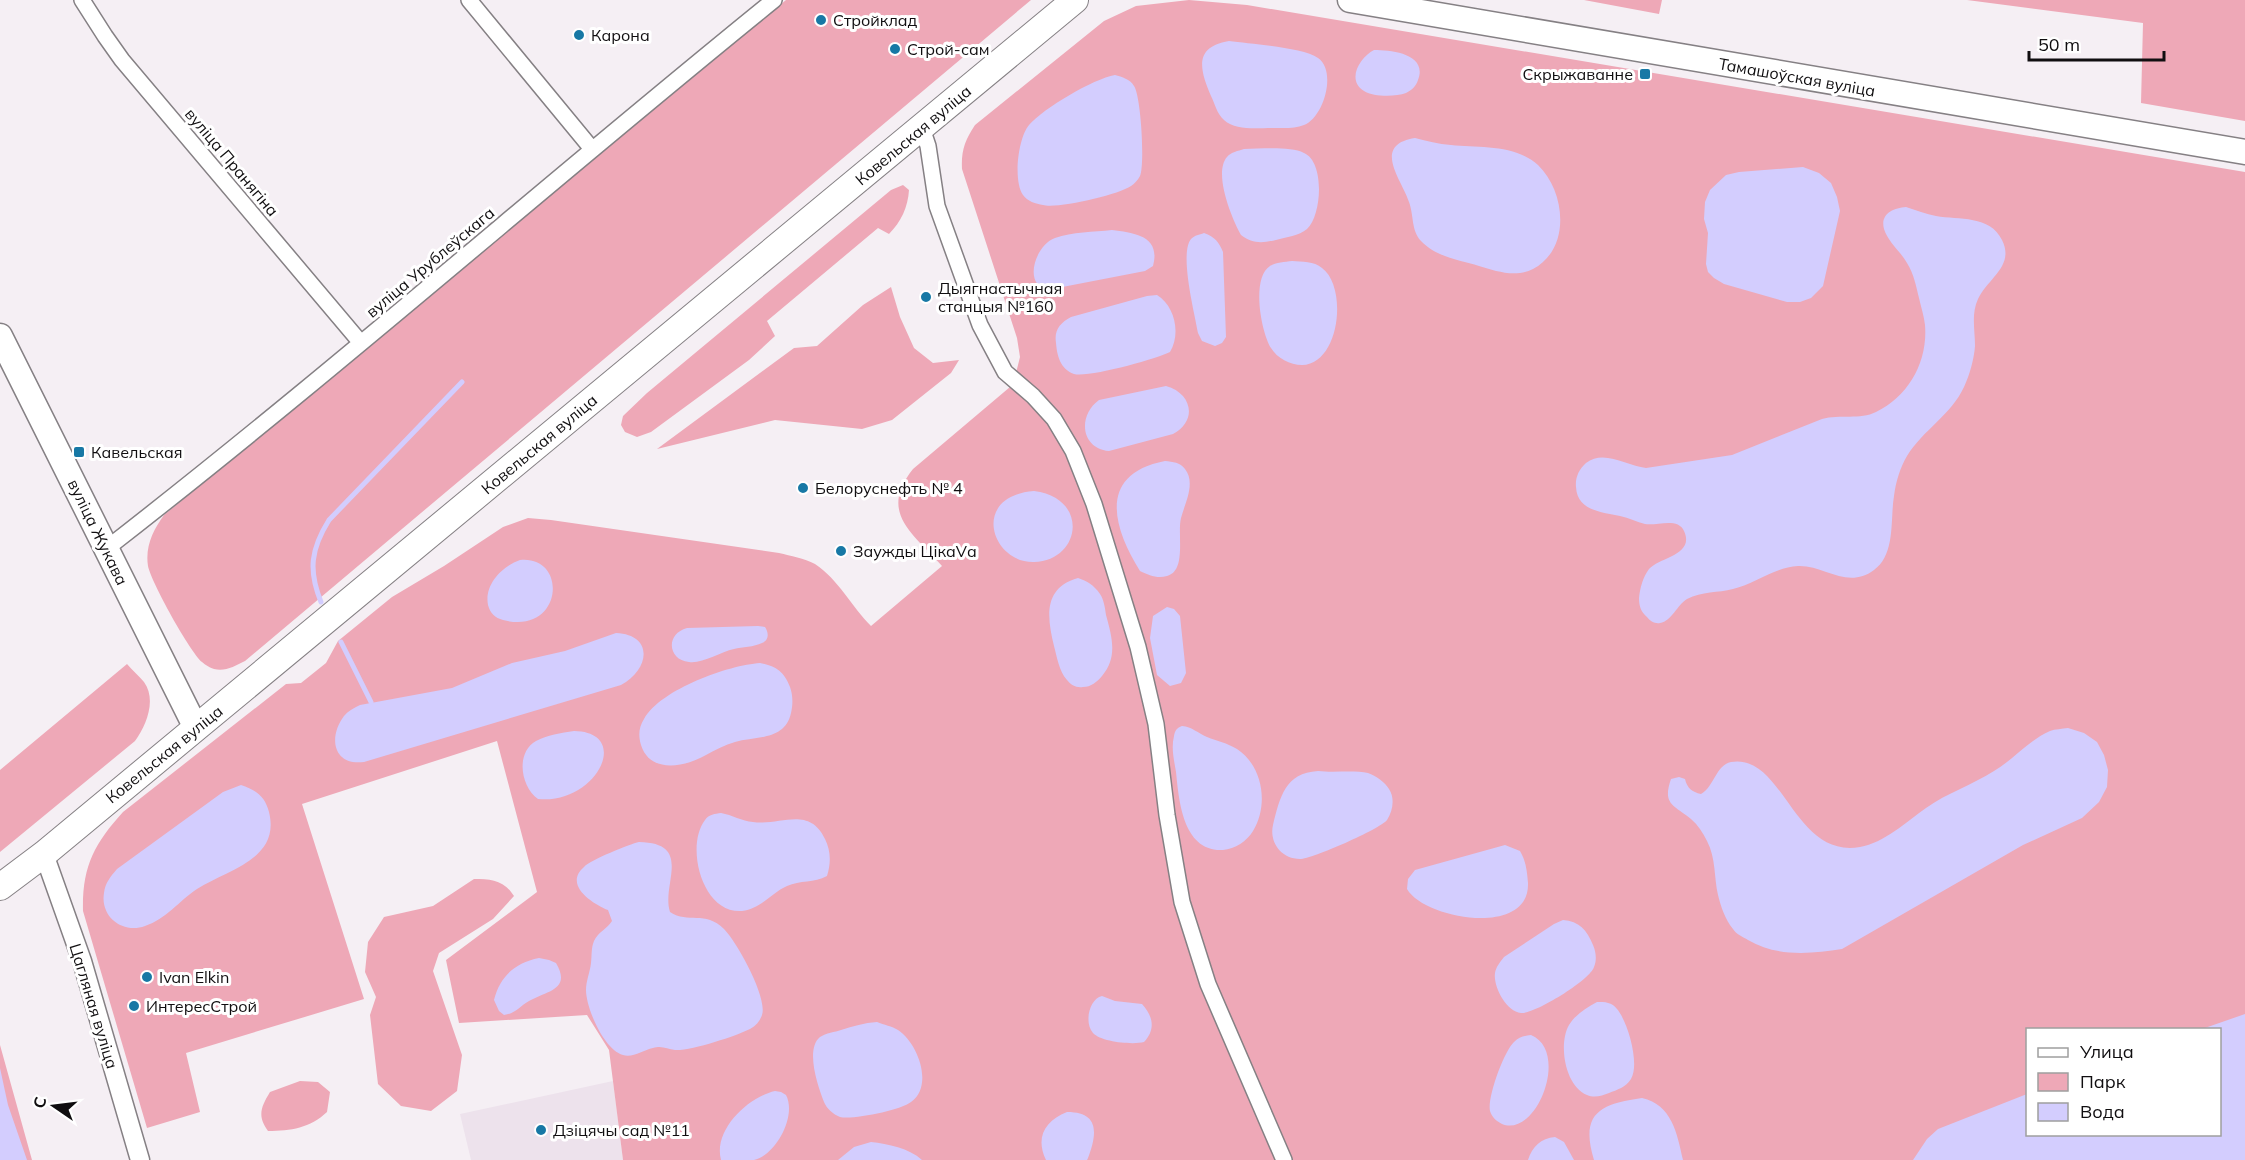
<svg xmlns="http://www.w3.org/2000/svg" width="2245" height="1160" font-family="Mulish,sans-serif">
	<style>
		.built { fill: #ede2ec }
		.green { fill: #eea8b7; fill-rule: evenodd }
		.water { fill: #d3cdfe }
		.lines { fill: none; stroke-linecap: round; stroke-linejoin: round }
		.stream { stroke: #d3cdfe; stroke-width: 5 }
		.minor-casing { stroke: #858084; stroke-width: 18 }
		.tertiary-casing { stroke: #858084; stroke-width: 21 }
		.primary-casing { stroke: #858084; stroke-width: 27 }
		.trunk-casing { stroke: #858084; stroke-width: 28 }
		.minor { stroke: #fff; stroke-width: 15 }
		.tertiary { stroke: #fff; stroke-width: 18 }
		.primary { stroke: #fff; stroke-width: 24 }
		.trunk { stroke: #fff; stroke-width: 26 }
		.poi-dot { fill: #1778a5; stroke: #fff; stroke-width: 2 }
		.labels { text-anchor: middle; stroke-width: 6; stroke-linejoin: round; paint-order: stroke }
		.poi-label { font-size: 16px; fill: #100e10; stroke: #fff; text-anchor: start }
		.street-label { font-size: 16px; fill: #100e10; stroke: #fff }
	</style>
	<rect width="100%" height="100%" fill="#f5eff4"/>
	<path class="built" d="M613 1081 623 1160H471L460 1114Z"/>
	<path class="green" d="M786 0H1031L245 661C235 666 225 672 214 669 211 668 205 665 202 662 190 652 151 582 148 566 145 547 153 530 164 515Z
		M1189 0 1247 5 2245 172V1160H623L609 1050 587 1015 459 1023 446 960 537 892 497 741 302 804 364 999 186 1053 200 1112 147 1128 83 911C82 867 94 844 123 812L286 684 301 683 326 663 338 641 392 597 444 566 503 527 528 518 551 520 779 553C791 556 804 558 815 564 838 579 852 607 871 626L942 566C913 533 878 513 913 469L1010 387 1016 373 1020 357 1017 338 962 169C961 151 965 140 975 125L1104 21 1136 6ZM2028 1030H2220V1134H2028Z
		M1584 0H1662L1659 14Z
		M1967 0H2245V121L2141 103 2143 23Z
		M903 185 909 190C908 207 901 222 889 234L878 228 767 321 775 336 749 360 651 432 637 437 625 432 621 425 623 416 647 393 891 190Z
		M891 287 900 317 914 348 933 363 959 360 951 373 892 420 862 429 775 420 657 449 794 348 817 346 863 305Z
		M127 664C132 670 139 676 144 682 157 700 146 726 135 741L0 852V770Z
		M474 879C491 879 504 880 514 896L493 919 439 953 433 971 462 1055 457 1091 431 1111 401 1106 378 1084 370 1015 376 997 365 972 368 942 384 917 433 906Z
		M0 1045 32 1160H0Z
		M300 1081 318 1082 330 1092 327 1112C310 1128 291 1131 268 1131 257 1116 261 1107 270 1092Z"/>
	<path class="water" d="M1229 41C1250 44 1302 47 1318 58 1337 71 1324 117 1304 125 1295 129 1283 128 1273 128 1257 128 1236 131 1224 120 1217 114 1215 104 1211 96 1200 70 1193 47 1229 41Z
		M1374 50C1392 50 1428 54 1418 80 1416 86 1412 90 1406 93 1395 97 1374 97 1364 91 1346 80 1360 57 1374 50Z
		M1115 75C1122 77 1130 79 1134 86 1141 96 1145 165 1140 176 1138 180 1134 184 1131 186 1118 195 1057 209 1043 205 1036 204 1027 201 1023 195 1013 181 1018 138 1029 125 1044 108 1093 79 1115 75Z
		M1415 138C1427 141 1438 144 1451 145 1479 148 1515 144 1538 165 1566 192 1571 249 1533 269 1515 278 1496 271 1479 266 1460 260 1436 257 1421 241 1411 230 1414 216 1409 202 1402 180 1371 145 1415 138Z
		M1244 149C1261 149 1290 146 1304 153 1325 162 1322 215 1307 229 1299 236 1286 237 1276 240 1263 243 1252 244 1241 235 1232 219 1213 173 1227 157 1231 152 1238 151 1244 149Z
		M1803 167 1819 173 1831 183 1837 197 1840 211 1823 286 1811 298 1800 302H1787L1724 284 1714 278 1708 272 1706 264 1708 233 1704 219 1705 202 1710 190 1726 175 1739 172Z
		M1906 207C1916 210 1926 214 1936 216 1959 220 1990 215 2002 240 2015 266 1988 278 1978 299 1971 314 1975 330 1975 346 1974 359 1970 374 1964 387 1951 415 1923 430 1907 456 1900 468 1896 481 1894 496 1890 519 1896 554 1874 570 1847 590 1825 565 1798 566 1775 567 1755 584 1733 589 1718 593 1702 591 1687 599 1677 605 1672 621 1660 623 1655 624 1650 621 1647 617 1641 612 1639 606 1639 598 1640 588 1643 577 1649 569 1660 557 1695 555 1684 531 1678 517 1657 526 1645 524 1637 522 1629 518 1620 516 1602 512 1577 511 1576 487 1575 478 1579 469 1586 463 1604 449 1627 466 1646 468L1732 455 1822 419C1840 414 1860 420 1876 412 1909 396 1928 361 1925 325 1924 316 1921 307 1919 298 1916 286 1914 274 1907 263 1901 252 1888 242 1884 229 1880 214 1893 208 1906 207Z
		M1112 230C1135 233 1161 236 1153 266L1145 271 1052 289C1022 291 1033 246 1055 238 1072 232 1094 232 1112 230Z
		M1204 233C1215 237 1219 242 1223 252L1226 337 1222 343 1215 346 1202 341 1198 333C1195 314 1179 254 1191 239 1195 235 1199 235 1204 233Z
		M1292 261C1302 262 1314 261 1322 268 1348 287 1340 364 1302 365 1290 365 1277 358 1271 348 1261 332 1251 278 1270 266 1276 262 1285 262 1292 261Z
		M1157 295C1175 306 1181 334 1170 352 1156 359 1088 378 1074 374 1060 369 1057 355 1056 343 1054 330 1060 323 1071 317L1147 296Z
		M1166 386C1192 393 1198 421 1173 434L1109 451C1080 448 1078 415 1099 400Z
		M1165 461C1173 462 1180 462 1185 469 1196 483 1185 503 1181 518 1177 534 1187 571 1167 576 1157 579 1149 575 1140 571 1112 526 1098 474 1165 461Z
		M1034 491C1090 498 1081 561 1034 562 991 563 970 496 1034 491Z
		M520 560C569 555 563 636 503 620 495 618 490 613 488 605 484 584 503 566 520 560Z
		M1078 578C1087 581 1094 585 1100 594 1104 600 1105 608 1106 615 1112 637 1118 657 1102 676 1097 682 1091 687 1083 687 1076 688 1071 685 1067 680 1059 671 1057 657 1054 646 1047 617 1043 588 1078 578Z
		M1167 607 1174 609 1180 616 1186 673 1181 683 1170 686 1157 675 1150 638 1153 616Z
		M758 626 765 627C769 633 769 640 762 643 754 647 742 647 734 649 720 652 702 664 689 662 668 660 665 634 687 628Z
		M616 633C655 635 649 670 621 685L364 762C333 766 328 737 344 716 348 711 354 708 360 705L452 688 512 663 565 651Z
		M760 663C776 666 784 671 790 687 793 695 793 705 791 713 785 741 755 736 735 742 725 745 715 750 706 755 685 767 650 774 641 745 638 735 639 727 644 719 661 689 729 665 760 663Z
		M1182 726C1192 727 1198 733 1207 737 1217 741 1227 743 1237 749 1263 766 1269 805 1253 831 1247 841 1235 849 1223 850 1183 852 1179 801 1176 772 1174 760 1171 748 1174 736 1175 730 1177 728 1182 726Z
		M2068 728 2084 733 2097 742 2104 755 2108 770 2107 787 2099 802 2082 818 2023 845 1842 949C1810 954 1777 957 1748 940 1743 937 1736 934 1733 929 1725 919 1721 907 1718 895 1714 878 1716 858 1707 841 1703 833 1698 825 1691 819 1674 805 1662 805 1671 779L1679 777 1685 779C1687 788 1692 792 1701 794 1714 787 1716 765 1731 762 1784 753 1793 859 1860 847 1884 843 1906 822 1926 808 1947 793 1972 785 1994 771 2013 760 2029 740 2050 731 2055 729 2062 729 2068 728Z
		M574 731C633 732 596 805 538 799 521 787 515 753 536 741 547 735 561 733 574 731Z
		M1318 771C1333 773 1354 770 1368 773 1376 776 1385 782 1389 789 1395 798 1393 811 1387 820 1380 829 1312 859 1300 859 1281 859 1269 842 1273 825 1280 797 1285 773 1318 771Z
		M241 785C256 790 265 796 269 812 281 860 226 870 197 889 179 901 166 919 145 926 123 934 100 917 104 893 105 883 111 876 117 869L223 792Z
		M721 813C732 815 742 821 753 822 780 826 809 805 825 839 831 851 831 863 827 876 814 883 800 880 787 886 771 893 761 909 742 911 702 914 685 846 705 820 709 814 715 814 721 813Z
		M639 842C694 843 661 885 670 912 688 924 705 910 724 929 737 942 768 998 762 1015 760 1021 756 1026 750 1029 736 1036 691 1051 675 1050 667 1049 662 1045 653 1048 643 1050 633 1058 623 1055 604 1050 586 1008 586 990 586 981 590 972 591 963 592 955 591 948 594 941 598 932 607 929 612 921L608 910C593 904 563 885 584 867 590 860 630 844 639 842Z
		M1505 845 1520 851C1526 861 1527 871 1528 883 1530 938 1424 919 1407 889L1408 879 1415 870Z
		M1563 920C1579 921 1587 930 1593 945 1596 952 1597 960 1594 967 1590 980 1535 1014 1521 1013 1506 1012 1493 986 1495 973 1496 967 1500 962 1504 957L1554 924Z
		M539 958 549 960 556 963C572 990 546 991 529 1001 520 1006 515 1014 504 1015L499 1011 494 1000C500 976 515 963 539 958Z
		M1102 996 1115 1001 1142 1004C1153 1016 1156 1029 1144 1042 1133 1045 1101 1042 1093 1033 1084 1023 1089 999 1102 996Z
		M1597 1002C1605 1002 1612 1002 1617 1009 1628 1022 1640 1064 1631 1079 1626 1087 1617 1090 1609 1093 1602 1096 1594 1098 1587 1095 1565 1086 1558 1044 1569 1025 1575 1015 1587 1007 1597 1002Z
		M2245 1014V1160H1913L1927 1139 1938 1129 2027 1094 2028 1134H2220V1030L2202 1029Z
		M877 1022C884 1025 892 1026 898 1030 918 1043 934 1086 911 1102 901 1110 853 1120 840 1117 833 1114 827 1109 824 1102 818 1087 805 1049 820 1037 826 1033 835 1032 841 1030 853 1026 864 1023 877 1022Z
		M1531 1035C1570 1051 1537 1138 1502 1124 1496 1121 1492 1117 1490 1111 1487 1098 1504 1051 1514 1042 1519 1037 1524 1036 1531 1035Z
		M0 1068 8 1105 27 1160H0Z
		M775 1091 781 1092 786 1095C797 1116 776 1155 754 1160 744 1160 731 1160 721 1160 713 1130 748 1097 775 1091Z
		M1642 1098C1672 1105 1677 1133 1683 1160H1594C1580 1114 1599 1104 1642 1098Z
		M1067 1112C1100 1112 1097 1134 1088 1158L1087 1160H1046C1035 1137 1045 1121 1067 1112Z
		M1555 1137 1564 1142 1574 1160H1528C1532 1147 1541 1138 1555 1137Z
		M871 1142C888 1144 909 1148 922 1160H838L854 1147Z"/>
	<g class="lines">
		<path class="stream" d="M321 602C308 570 311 549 329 520L462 382
			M341 642 371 702"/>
		<g class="minor-casing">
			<path id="minor" d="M82 0 105 36 122 60 361 343
				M469 0 592 149
				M922 128 928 146 937 206 980 325 1005 372 1033 396 1054 419 1073 451 1094 504 1138 647 1156 724 1167 815 1182 902 1208 984 1284 1160
				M106 549C334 372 550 181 774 0"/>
		</g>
		<g class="tertiary-casing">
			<path id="tertiary" d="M44 854 82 961 140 1160"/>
		</g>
		<g class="primary-casing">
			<path id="primary" d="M1350 0 2245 152
				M0 336 196 728"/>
		</g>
		<g class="trunk-casing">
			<path id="trunk" d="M0 887 44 854 196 728 1075 0"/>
		</g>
		<use href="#minor" class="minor"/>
		<use href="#tertiary" class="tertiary"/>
		<use href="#primary" class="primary"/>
		<use href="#trunk" class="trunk"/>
	</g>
	<g class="poi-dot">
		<circle cx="821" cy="20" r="6"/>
		<circle cx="579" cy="35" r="6"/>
		<circle cx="895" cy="49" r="6"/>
		<rect x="1639" y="68" width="12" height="12" rx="3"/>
		<circle cx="926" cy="297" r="6"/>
		<rect x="73" y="446" width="12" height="12" rx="3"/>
		<circle cx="803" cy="488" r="6"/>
		<circle cx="841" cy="551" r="6"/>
		<circle cx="147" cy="977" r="6"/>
		<circle cx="134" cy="1006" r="6"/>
		<circle cx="541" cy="1130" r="6"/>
	</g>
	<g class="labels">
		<g class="poi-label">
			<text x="833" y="26">Стройклад</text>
			<text x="591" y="41">Карона</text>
			<text x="907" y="55">Строй-сам</text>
			<text x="1633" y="80" text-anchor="end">Скрыжаванне</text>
			<text x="938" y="294">Дыягнастычная<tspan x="938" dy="18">станцыя №160</tspan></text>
			<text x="91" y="458">Кавельская</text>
			<text x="815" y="494">Белоруснефть № 4</text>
			<text x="853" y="557">Заужды ЦікаVа</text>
			<text x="159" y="983">Ivan Elkin</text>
			<text x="146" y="1012">ИнтересСтрой</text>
			<text x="553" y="1136">Дзіцячы сад №11</text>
		</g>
		<g class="street-label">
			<text transform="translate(1797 77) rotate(10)" y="6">Тамашоўская вуліца</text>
			<text transform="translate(913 135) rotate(-40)" y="6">Ковельская вуліца</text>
			<text transform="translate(232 162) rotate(50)" y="6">вуліца Пранягіна</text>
			<text transform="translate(430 262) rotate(-40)" y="6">вуліца Урублеўскага</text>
			<text transform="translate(539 444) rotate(-40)" y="6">Ковельская вуліца</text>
			<text transform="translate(98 532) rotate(64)" y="6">вуліца Жукава</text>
			<text transform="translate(164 754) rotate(-39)" y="6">Ковельская вуліца</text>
			<text transform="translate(94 1006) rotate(73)" y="6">Цагляная вуліца</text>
		</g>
	</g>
	<rect x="2026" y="1028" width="195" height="108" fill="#ffffff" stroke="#9f9f9f" stroke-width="1.5"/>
	<rect x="2038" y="1048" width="30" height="9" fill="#ffffff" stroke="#9f9f9f" stroke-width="1.5"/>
	<text x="2080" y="1058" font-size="18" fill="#100e10">Улица</text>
	<rect x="2038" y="1073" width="30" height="18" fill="#eea8b7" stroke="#9f9f9f" stroke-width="1.5"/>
	<text x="2080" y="1088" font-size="18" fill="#100e10">Парк</text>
	<rect x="2038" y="1103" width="30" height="18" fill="#d3cdfe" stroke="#9f9f9f" stroke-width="1.5"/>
	<text x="2080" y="1118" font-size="18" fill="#100e10">Вода</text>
	<g transform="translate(54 1106) rotate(284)" stroke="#ffffff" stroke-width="4.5" paint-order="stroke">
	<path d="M0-4.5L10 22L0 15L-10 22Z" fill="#100e10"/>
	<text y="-9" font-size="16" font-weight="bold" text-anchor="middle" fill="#100e10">С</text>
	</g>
	<path d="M2029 51v9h135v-9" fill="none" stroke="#100e10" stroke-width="3"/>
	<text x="2038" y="51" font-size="18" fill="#100e10" stroke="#ffffff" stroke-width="4.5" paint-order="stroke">50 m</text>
</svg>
